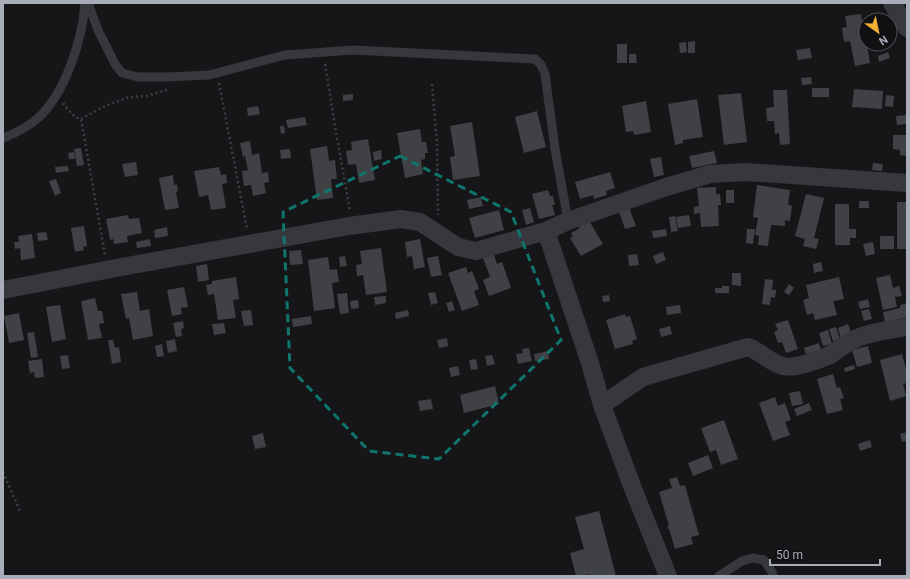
<svg xmlns="http://www.w3.org/2000/svg" width="910" height="579" font-family="Roboto,sans-serif">
	<style>
		.building { fill: #404145 }
		.lines { fill: none; stroke-linecap: round; stroke-linejoin: round }
		.path { stroke: #3d3f44; stroke-width: 2.5; stroke-dasharray: 2 3; stroke-linecap: butt }
		.lane { stroke: #37383d; stroke-width: 9 }
		.street { stroke: #37383d; stroke-width: 18 }
		.marked { fill: none; stroke: #0f766e; stroke-width: 3; stroke-dasharray: 8 5; stroke-linejoin: round }
	</style>
	<rect width="100%" height="100%" fill="#161618"/>
	<path class="building" d="M861 14 866 44H867L870 63 855 66 850 41 844 42 842 28 847 27 845 16Z
		M695 41V53H688V42Z
		M686 42 687 52 680 53 679 43Z
		M617 44H627V63H617Z
		M810 48 812 58 798 60 796 50Z
		M888 52 890 58 879 62 878 56Z
		M629 54H636L637 63H629Z
		M811 77 812 84 802 85 801 78Z
		M812 88H829V97H812Z
		M854 89 883 91 882 109 852 107Z
		M773 90H787L790 144 780 145 779 133 775 134 774 121H767L766 108 774 107Z
		M741 93 747 142 724 145 718 95Z
		M353 94V100L343 101V95Z
		M886 95 894 96 893 107 885 106Z
		M697 99 703 137 683 140V143L675 145 668 104Z
		M646 101 651 132 634 135 633 131 626 132 622 106Z
		M258 106 260 114 248 116 247 108Z
		M537 111 546 147 524 153 515 117Z
		M907 115V124L897 125 896 116Z
		M305 117 307 125 288 128 286 120Z
		M472 122 480 176 453 180 450 157 455 156 450 126Z
		M280 126H284L285 133 281 134Z
		M420 129 422 142H426L428 153H425V159L421 160 423 174 405 178 397 133Z
		M893 135H907V156L900 155V150L893 149Z
		M368 139 375 180 359 183 356 164 348 165 346 151 352 150 351 142Z
		M250 141 252 155 259 153 262 173 268 172 269 182 264 183 266 193 253 196 251 185 244 186 242 171 248 170 245 156 243 157 240 143Z
		M327 146 329 161 335 160 337 179H331L333 198 317 200 310 149Z
		M81 148 84 165 77 166 74 149Z
		M290 149 291 158 281 159 280 150Z
		M381 150 382 159 374 161 373 152Z
		M714 151 717 163 692 168 689 156Z
		M74 152 75 159H69L68 153Z
		M661 157 664 175 654 177 650 159Z
		M136 162 138 175 125 177 122 164Z
		M873 163 883 164 882 171 872 170Z
		M68 166 69 171 56 173 55 167Z
		M219 167 221 175 226 174 227 183 222 184 226 208 211 210 208 195 199 197 194 171Z
		M610 172 615 188 606 191 607 195 594 199 593 195 580 199 575 182Z
		M173 175 174 185 177 184 178 191 176 192 179 208 165 210 159 178Z
		M56 179 61 193 55 196 49 181Z
		M757 185 790 190 788 205 792 206 790 221 785 220V226L771 225 768 246 758 245 759 236 755 235 758 218 753 217Z
		M716 187V194H720L721 205H718L719 226 701 227 700 213 694 214V207L699 206 697 188Z
		M548 190 550 196H553L555 205H552L555 215 539 219 532 194Z
		M726 190H734V203H726Z
		M806 194 824 198 814 238 819 239 816 249 803 246 805 239 795 236Z
		M481 197 483 206 469 209 467 200Z
		M859 201H869V208H859Z
		M897 202H907V249H897Z
		M835 204H849V229H856V238H850V245H835Z
		M628 205 636 226 625 229 618 209Z
		M530 208 534 222 526 225 522 210Z
		M499 210 504 230 475 238 469 218Z
		M128 215 129 219 139 218 142 233 127 236 128 242 114 244 113 239 110 240 106 219Z
		M689 215 691 226 678 228 676 217Z
		M675 216 678 231 671 232 669 217Z
		M588 219 603 244 581 256 570 238 573 236 571 233 580 228 577 225Z
		M84 226 87 246 83 247 84 250 75 252 71 228Z
		M167 227 168 236 155 238 154 230Z
		M666 229 667 236 653 238 652 231Z
		M747 229H755L753 244 746 243Z
		M46 232 48 240 38 241 37 233Z
		M32 234 35 258 21 260 20 248 15 249 14 242H19L18 236Z
		M880 236H894V249H880Z
		M150 239 151 246 137 248 136 242Z
		M420 239 425 267 414 269 412 256 407 257 405 242Z
		M873 242 875 254 866 256 863 244Z
		M381 248 387 292 366 295 363 275 357 276 356 265 362 264 360 251Z
		M301 250 303 264 290 265 289 251Z
		M663 252 666 260 656 264 653 256Z
		M494 254 497 264 502 262 511 288 489 296 483 280 490 277 483 258Z
		M637 254 639 265 629 266 628 255Z
		M345 256 347 266 340 267 339 257Z
		M438 256 442 275 431 277 427 258Z
		M328 257 330 270 337 269 339 282 332 283 335 308 314 311 308 260Z
		M821 262 823 271 814 273 813 264Z
		M207 264 209 280 198 282 196 266Z
		M466 267 468 273 472 271 479 289 474 291 479 305 462 311 448 273Z
		M732 273H741V286L732 285Z
		M890 275 893 288 899 286 902 296 895 297 897 307 883 310 876 278Z
		M236 277 239 299 233 300 236 318 218 320 214 294 208 295 206 285 212 284V281Z
		M839 277 844 299 833 301 837 315 815 320 813 313 807 315 803 300 809 298 806 285Z
		M765 279 773 280 772 290H776L775 298 771 297 770 305 762 304Z
		M789 284 794 288 789 295 784 292Z
		M722 286H729V293H715V288H722Z
		M184 287 188 307 181 308 182 314 172 316 167 290Z
		M137 292 140 311 149 309 153 336 133 340 129 318 126 319 121 294Z
		M435 292 438 303 431 305 428 293Z
		M347 293 349 313 340 314 337 294Z
		M609 295 610 301 603 302 602 296Z
		M386 296V303L375 305 374 297Z
		M95 298 98 311H102L104 323 99 324 102 338 88 340 81 301Z
		M868 299 870 307 860 309 858 302Z
		M358 300 359 308 351 309 350 301Z
		M452 301 455 310 449 312 446 303Z
		M907 303V317L885 322 883 312 900 308V305Z
		M60 305 66 339 52 342 46 307Z
		M680 305 681 313 667 315 666 307Z
		M869 309 872 319 864 321 861 311Z
		M251 310 253 325 244 326 241 311Z
		M408 310 409 316 396 319 395 313Z
		M19 313 24 340 9 343 4 316Z
		M625 314 626 317 630 316 637 339 632 341 633 344 615 349 606 320Z
		M311 316 312 324 293 327 292 319Z
		M788 320 798 349 786 353 782 342 778 343 774 332 778 330 775 324Z
		M183 321 184 328 181 329 182 336 176 337 173 323Z
		M224 323 226 333 214 335 212 324Z
		M848 324 852 335 841 339 838 328Z
		M670 326 672 334 661 337 659 329Z
		M836 327 840 339 833 341 829 329Z
		M828 330 832 344 823 346 819 333Z
		M34 332 38 357 31 358 27 333Z
		M447 338 448 346 439 348 437 340Z
		M175 339 177 351 168 353 166 341Z
		M108 340H113L115 348 119 347 121 362 112 364Z
		M819 343 821 350 806 354 804 348Z
		M162 344 164 356 157 357 155 346Z
		M868 346 872 363 857 367 852 350Z
		M529 348 532 361 518 364 516 354 523 353 522 349Z
		M548 351 549 359 535 361 534 354Z
		M902 354 907 373V383L903 384 906 396 890 401 880 360Z
		M68 355 70 368 62 369 60 356Z
		M492 355 495 364 487 366 485 356Z
		M42 359 44 377 35 378 34 372 30 373 28 361Z
		M476 359 478 369 471 370 469 360Z
		M854 365 855 369 845 372 844 368Z
		M458 366 460 375 451 377 449 368Z
		M833 374 837 388 840 387 844 398 840 399 843 410 827 414 817 379Z
		M495 386 499 404 464 413 460 395Z
		M800 391 803 404 792 406 789 393Z
		M775 397 778 406 785 403 791 420 785 422 790 435 773 441 759 403Z
		M431 399 433 409 420 411 418 401Z
		M809 403 812 410 797 416 794 409Z
		M724 420 738 459 721 465 716 450 710 452 701 428Z
		M907 432V441L902 442 900 434Z
		M263 433 266 447 255 449 252 436Z
		M870 440 872 447 860 451 858 444Z
		M708 455 713 468 693 476 688 463Z
		M677 477 680 486 685 485 699 535 691 537 693 544 675 549 669 529H668L667 526H669L659 492 672 488 669 479Z
		M599 511 616 576H591L590 574 584 576H576L570 553 584 549 575 517Z"/>
	<g class="lines">
		<path class="path" d="M325 64 336 132 350 211
			M219 83 247 229
			M432 84 437 144 438 215
			M63 103C68 110 73 117 81 119L105 255
			M81 119 105 106 129 97 147 96 169 89
			M3 472 20 511"/>
		<path class="lane" d="M88 3 98 30 115 64 122 73 138 77H167L209 75 285 55 353 50 535 59 541 65 545 74 555 149 568 221
			M3 138C16 133 28 127 38 118 65 94 83 38 85 3
			M719 576 742 561 753 558 764 560 772 572 773 576"/>
		<path class="street" d="M892 3 907 28
			M546 231 590 363 602 405 632 486 668 576
			M3 290 116 268 349 226 401 219 420 222 458 247 476 251 546 231 568 221 666 187 710 174 746 172 907 183
			M602 405 643 377 748 347C760 351 770 363 783 366 795 369 819 360 830 355 838 350 845 344 853 340 869 332 889 330 907 327"/>
	</g>
	<path class="marked" d="M400 156 511 212 561 340 439 459 369 451 290 368 283 212Z"/>
	<rect width="910" height="579" fill="none" stroke="#a8adb8" stroke-width="8"/>
	<g transform="translate(878 32) rotate(147)"><circle r="19" fill="#111113" stroke="#4d4f55"/>
	<path d="M0-3L7 15L0 10L-7 15Z" fill="#f2b134"/>
	<text y="-6" font-size="11" font-weight="bold" text-anchor="middle" fill="#a8adb8">N</text>
	</g>
	<path d="M770 559v6h110v-6" fill="none" stroke="#a8adb8" stroke-width="2"/>
	<text x="776" y="559" font-size="12" fill="#a8adb8" stroke="#111113" stroke-width="3" paint-order="stroke">50 m</text>
</svg>
